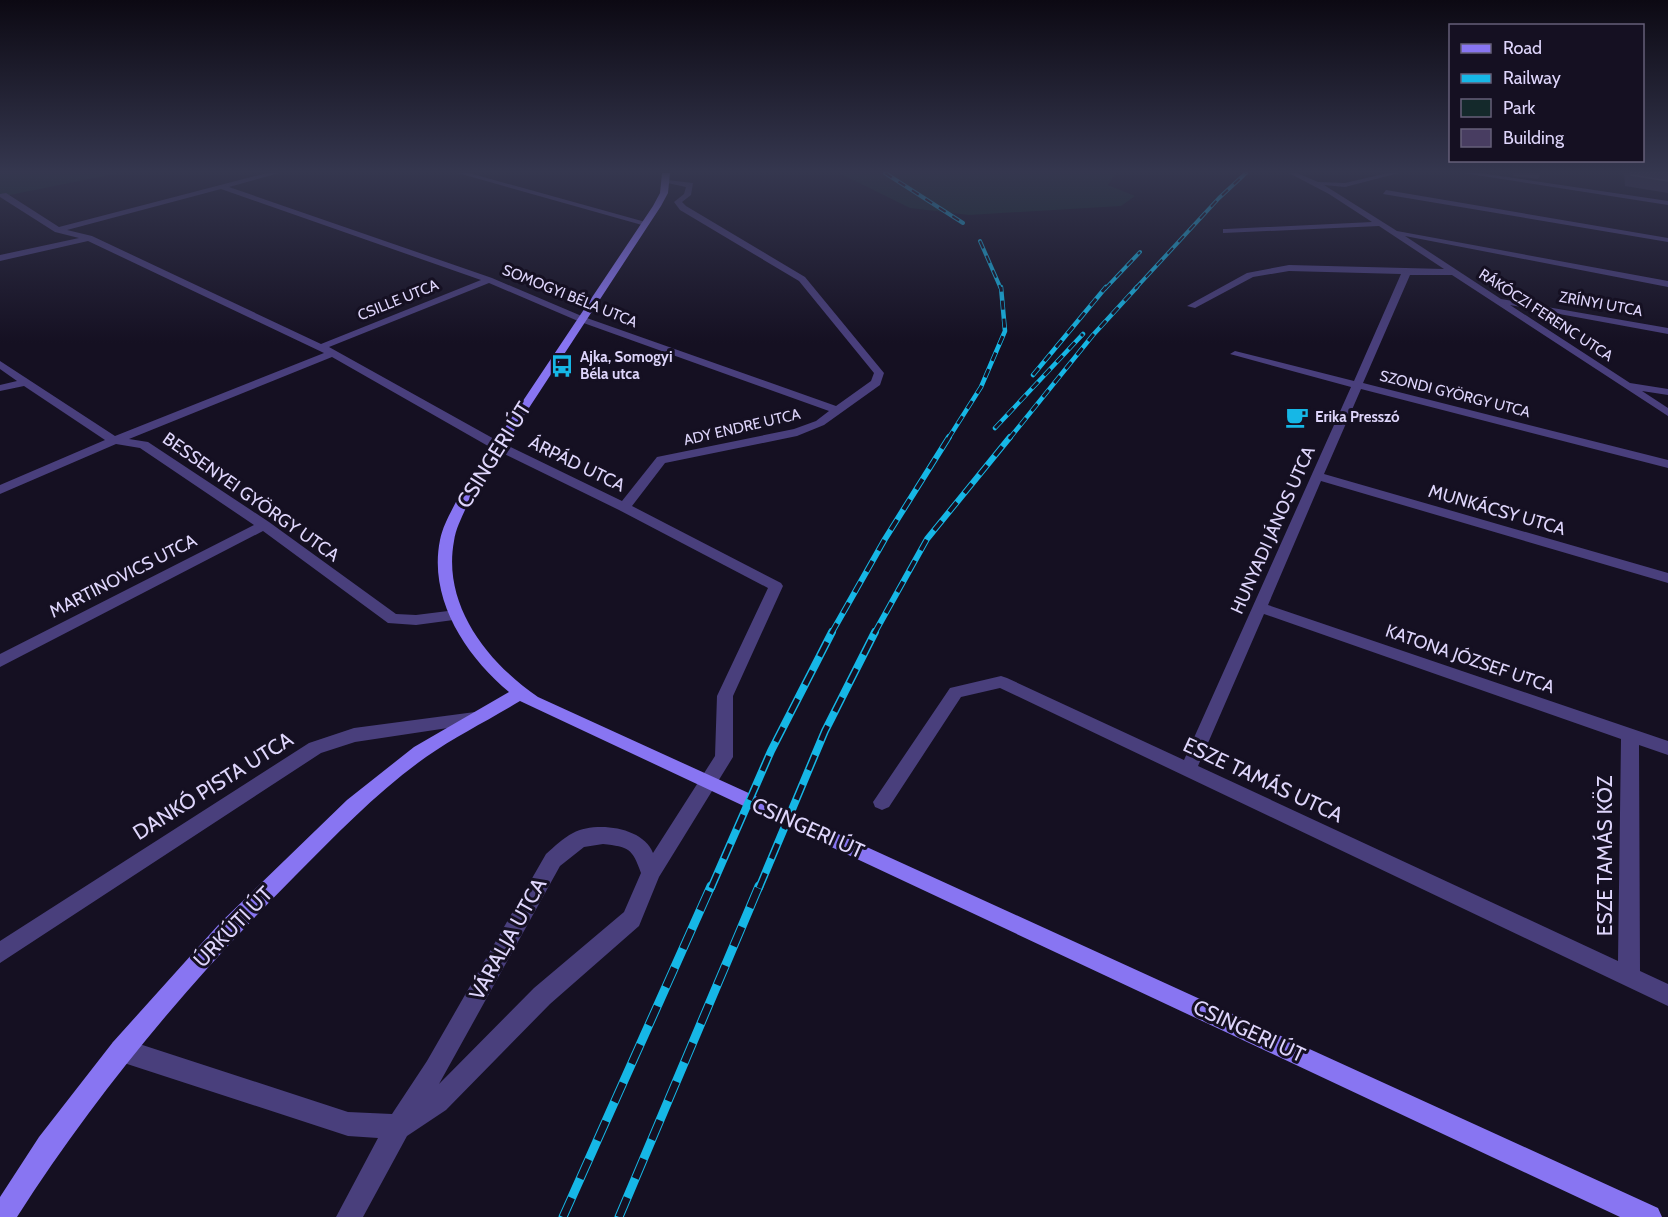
<svg xmlns="http://www.w3.org/2000/svg" width="1668" height="1217" font-family="Cabin,sans-serif">
	<style>
		.green { fill: #14292b }
		.lines { fill: none; stroke-linecap: round; stroke-linejoin: round }
		.street { fill: #493f7c; fill-rule: evenodd }
		.secondary { fill: #8875f2; fill-rule: evenodd }
		.rail-far4-casing { stroke: #16b7e6; stroke-width: 4 }
		.rail-far3-casing { stroke: #16b7e6; stroke-width: 4.5 }
		.rail-far2-casing { stroke: #16b7e6; stroke-width: 6 }
		.rail-far1-casing { stroke: #16b7e6; stroke-width: 8 }
		.rail-casing { stroke: #16b7e6; stroke-width: 9 }
		.rail-far4 { stroke: #151022; stroke-width: 2; stroke-dasharray: 8; stroke-linecap: butt }
		.rail-far3 { stroke: #151022; stroke-width: 3; stroke-dasharray: 9; stroke-linecap: butt }
		.rail-far2 { stroke: #151022; stroke-width: 4; stroke-dasharray: 12; stroke-linecap: butt }
		.rail-far1 { stroke: #151022; stroke-width: 5; stroke-dasharray: 16; stroke-linecap: butt }
		.rail { stroke: #151022; stroke-width: 7; stroke-dasharray: 21; stroke-linecap: butt }
		.wall { fill: #362b4e }
		.building { fill: #483d61; stroke: #5f5579; stroke-width: 1.5 }
		.labels { text-anchor: middle; stroke-width: 6; stroke-linejoin: round; paint-order: stroke }
		.far-street-label { font-size: 15px; fill: #ded5fb; stroke: #151022 }
		.far-poi-label { font-size: 15px; font-weight: bold; fill: #ded5fb; stroke: #151022; text-anchor: start }
		.street-label { font-size: 18px; fill: #ded5fb; stroke: #151022 }
		.near-street-label { font-size: 21px; fill: #ded5fb; stroke: #151022 }
	</style>
	<rect width="100%" height="100%" fill="#151022"/>
	<path class="green" d="M0 173H119L0 197Z
		M839 173H1116L1108 185 1135 196 1121 206 969 215 910 208Z"/>
	<g class="lines">
		<path class="street" d="M267 173H279L229 187 492 278 584 317 836 406 871 381 874 373 799 281 680 210 674 202 684 194 686 187 663 182 667 180 693 183 691 195 682 202 686 206 805 277 884 373 880 385 824 425 797 436 665 463 632 506 781 583 783 586 733 696V757L659 877 639 926 550 1004 446 1110 407 1136 363 1217H336L378 1138 348 1136 121 1062 113 1058 109 1050 113 1042 121 1038 348 1112 392 1114 427 1061 546 854C554 847 563 838 573 833 596 821 643 827 653 853L715 756 717 696 768 588 619 510 488 446 332 357 129 439 148 442 269 522 396 614 416 615 456 610 464 615 461 619 416 625 388 623 263 531 0 667V654L254 525 140 448 116 444 0 494V485L105 440 24 386 0 391V385L17 381 0 369V361L115 436 324 353 88 241 0 261V255L79 238 55 232 0 197V194L6 193 59 227ZM221 189 481 280 321 344 92 236 67 230ZM489 283 578 321 829 411 816 421 794 429 657 457 622 501 496 440 329 347ZM603 844C629 847 632 848 641 873L624 912 534 988 439 1084 560 866 584 847Z
			M458 173H469L649 223 642 225Z
			M1289 173H1297L1318 182 1345 183 1388 173H1399L1345 187 1324 185 1397 231 1668 281V287L1405 236 1501 299 1668 328V334L1510 305 1630 383 1668 389V395L1642 391 1668 408V416L1452 275H1410L1363 383 1668 460V468L1361 389 1324 474 1668 573V583L1321 481 1268 605 1668 741V755L1639 745 1640 971 1668 984V1006L1000 688 961 697 889 807 882 810 875 807 873 802 950 688 1001 676 1007 678 1184 760 1351 387 1230 354 1235 351 1354 381 1401 274 1289 271 1253 277 1195 308 1187 306 1247 273 1289 265 1444 269 1379 226 1223 233V229H1226L1372 222 1329 194ZM1264 614 1621 739 1618 961 1198 766Z
			M1463 173H1480L1668 201V205Z
			M1386 190 1668 238V242L1383 194Z
			M475 712 481 713 484 718 481 723 355 742 321 753 0 963V941L309 743 354 728Z"/>
		<path class="secondary" d="M662 173H670L668 193 661 206 470 498C465 512 456 526 454 541 442 605 488 663 538 697L1658 1208 1662 1217H1620L520 701C489 720 456 736 426 757 378 791 337 834 295 876 191 980 97 1092 17 1217H0V1197L39 1137 113 1042 220 923 347 800 414 747 509 692C466 656 428 599 440 540 443 525 451 512 458 498L653 206 660 193Z"/>
		<g class="rail-far4-casing">
			<path id="rail-far4" d="M885 173 963 223
				M980 241 1001 289
				M1105 289 1140 252
				M1135 289 1219 198 1246 173"/>
		</g>
		<g class="rail-far3-casing">
			<path id="rail-far3" d="M1033 375 1106 287
				M995 428 1083 334
				M948 439 981 387 1005 331 1001 287
				M1009 439 1093 335 1137 287"/>
		</g>
		<g class="rail-far2-casing">
			<path id="rail-far2" d="M831 634 885 539 949 437
				M874 634 927 539 1010 437"/>
		</g>
		<g class="rail-far1-casing">
			<path id="rail-far1" d="M711 888 771 751 832 632
				M759 888 825 731 875 632"/>
		</g>
		<g class="rail-casing">
			<path id="rail" d="M563 1217 711 886
				M619 1217 759 886"/>
		</g>
		<use href="#rail-far4" class="rail-far4"/>
		<use href="#rail-far3" class="rail-far3"/>
		<use href="#rail-far2" class="rail-far2"/>
		<use href="#rail-far1" class="rail-far1"/>
		<use href="#rail" class="rail"/>
	</g>
	<path class="wall" d="M1514 173H1541L1538 179 1513 176Z
		M1624 173H1668V193L1625 186Z"/>
	<path class="building" d="M1631 173H1668V181L1631 175Z"/>
	<linearGradient id="sky" x2="0" y2="1"><stop stop-color="#0c0913"/><stop offset="0.5" stop-color="#35374f"/><stop offset="1" stop-color="#35374f" stop-opacity="0"/></linearGradient>
	<rect width="1668" height="343" fill="url(#sky)"/>
	<defs>
		<g id="bus-bare" transform="scale(1.8)"><path d="M-5-6H5V4H4V6H2V4H-2V6H-4V4H-5ZM-3.5-4V0h7V-4ZM-3.5 1.2v1.5H-2V1.2ZM2 1.2v1.5H3.5V1.2Z" fill="#16b7e6" stroke="#151022" stroke-width="2.5" paint-order="stroke"/></g>
		<g id="cafe-bare" transform="scale(1.8)"><path d="M-5.5-4.5H6V0H3Q3 3.5 0 3.5H-2.5Q-5.5 3.5-5.5 0ZM3-3.2v2h1.7v-2ZM-6 4.5H4V6H-6Z" fill="#16b7e6" stroke="#151022" stroke-width="2.5" paint-order="stroke"/></g>
	</defs>
	<g fill-rule="evenodd">
		<use href="#bus-bare" x="562" y="366"/>
		<use href="#cafe-bare" x="1297" y="417"/>
	</g>
	<g class="labels">
		<g class="far-street-label">
			<text transform="translate(570 296) rotate(22)" y="5">SOMOGYI BÉLA UTCA</text>
			<text transform="translate(398 300) rotate(-22)" y="5">CSILLE UTCA</text>
			<text transform="translate(1601 304) rotate(10)" y="5">ZRÍNYI UTCA</text>
			<text transform="translate(1546 315) rotate(33)" y="5">RÁKÓCZI FERENC UTCA</text>
			<text transform="translate(1455 394) rotate(14)" y="5">SZONDI GYÖRGY UTCA</text>
			<text transform="translate(742 427) rotate(-13)" y="5">ADY ENDRE UTCA</text>
		</g>
		<g class="far-poi-label">
			<text x="580" y="362">Ajka, Somogyi<tspan x="580" dy="17">Béla utca</tspan></text>
			<text x="1315" y="422">Erika Presszó</text>
		</g>
		<g class="street-label">
			<text transform="translate(577 464) rotate(26)" y="6">ÁRPÁD UTCA</text>
			<text transform="translate(251 497) rotate(35)" y="6">BESSENYEI GYÖRGY UTCA</text>
			<text transform="translate(1497 510) rotate(16)" y="6">MUNKÁCSY UTCA</text>
			<text transform="translate(1273 530) rotate(-66)" y="6">HUNYADI JÁNOS UTCA</text>
			<text transform="translate(123 576) rotate(-27)" y="6">MARTINOVICS UTCA</text>
			<text transform="translate(1470 659) rotate(19)" y="6">KATONA JÓZSEF UTCA</text>
		</g>
		<g class="near-street-label">
			<text transform="translate(494 455) rotate(-58)" y="7">CSINGERI ÚT</text>
			<text transform="translate(1263 780) rotate(25)" y="7">ESZE TAMÁS UTCA</text>
			<text transform="translate(213 786) rotate(-32)" y="7">DANKÓ PISTA UTCA</text>
			<text transform="translate(808 828) rotate(24)" y="7">CSINGERI ÚT</text>
			<text transform="translate(1605 856) rotate(-90)" y="7">ESZE TAMÁS KÖZ</text>
			<text transform="translate(233 927) rotate(-46)" y="7">ÚRKÚTI ÚT</text>
			<text transform="translate(508 939) rotate(-61)" y="7">VÁRALJA UTCA</text>
			<text transform="translate(1249 1031) rotate(25)" y="7">CSINGERI ÚT</text>
		</g>
	</g>
	<rect x="1449" y="24" width="195" height="138" fill="#151022" stroke="#655f79" stroke-width="1.5"/>
	<rect x="1461" y="44" width="30" height="9" fill="#8875f2" stroke="#655f79" stroke-width="1.5"/>
	<text x="1503" y="54" font-size="18" fill="#ded5fb">Road</text>
	<rect x="1461" y="74" width="30" height="9" fill="#16b7e6" stroke="#655f79" stroke-width="1.5"/>
	<text x="1503" y="84" font-size="18" fill="#ded5fb">Railway</text>
	<rect x="1461" y="99" width="30" height="18" fill="#14292b" stroke="#655f79" stroke-width="1.5"/>
	<text x="1503" y="114" font-size="18" fill="#ded5fb">Park</text>
	<rect x="1461" y="129" width="30" height="18" fill="#483d61" stroke="#655f79" stroke-width="1.5"/>
	<text x="1503" y="144" font-size="18" fill="#ded5fb">Building</text>
</svg>
